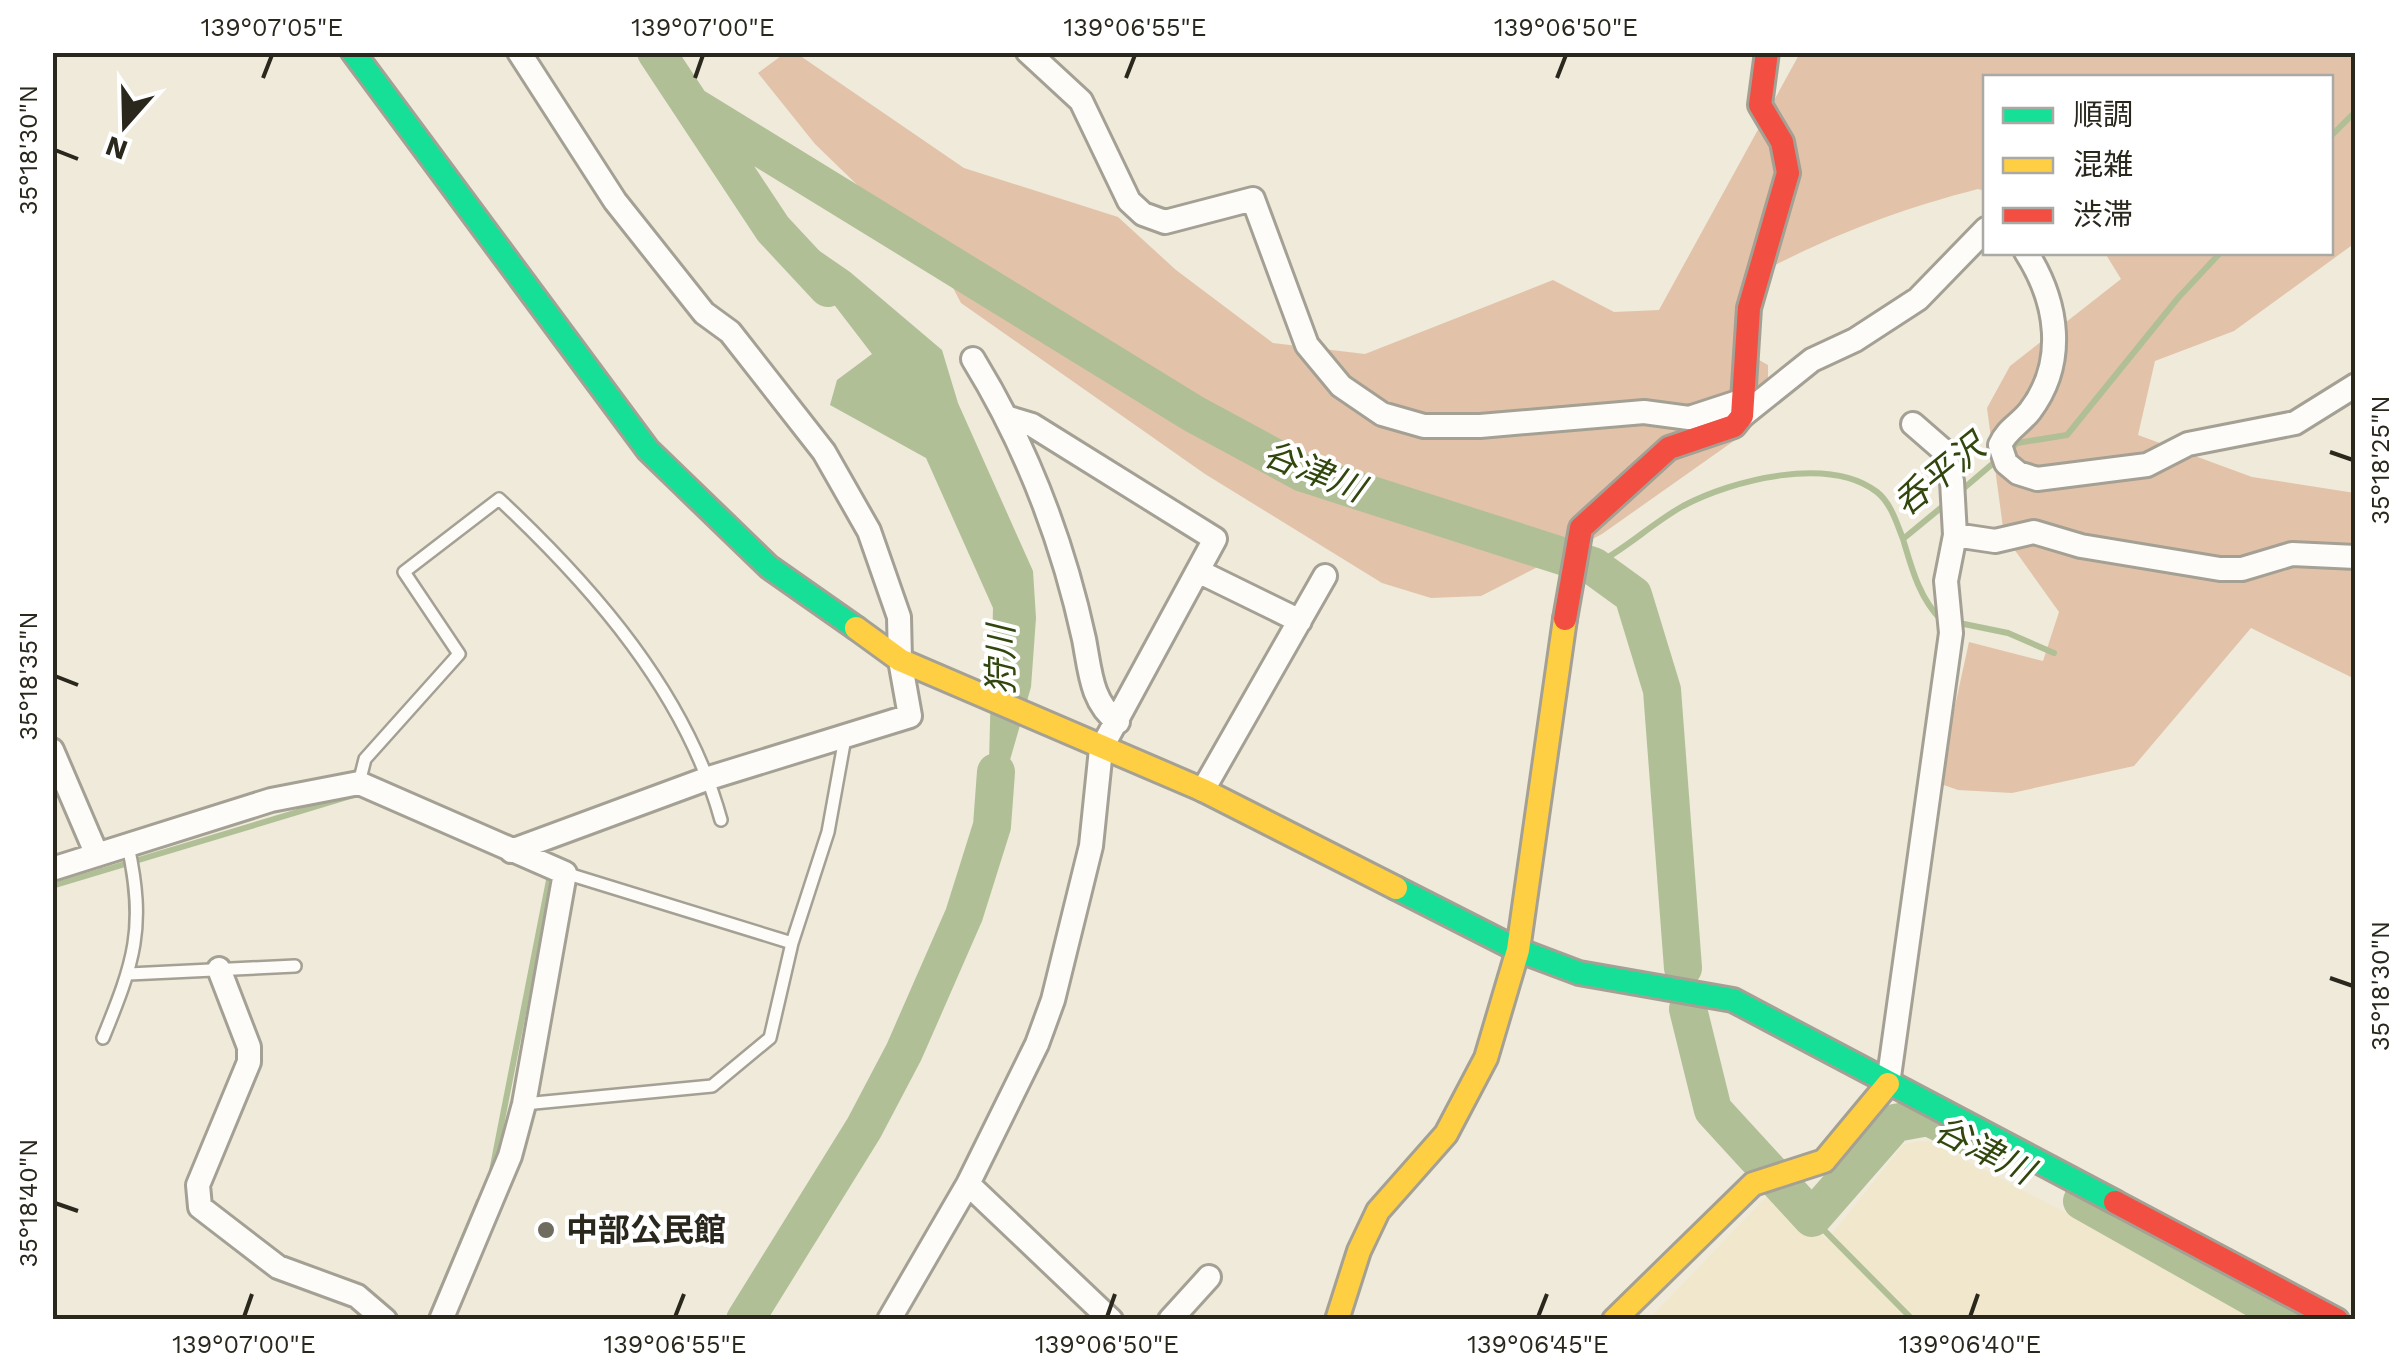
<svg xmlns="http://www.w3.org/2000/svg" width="2408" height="1372" font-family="'Work Sans','Noto Sans JP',sans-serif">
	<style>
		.built { fill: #f0e7cc }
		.forest { fill: #e2c3a9 }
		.water { fill: #b0bf96 }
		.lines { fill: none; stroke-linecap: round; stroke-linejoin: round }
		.stream { stroke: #b0bf96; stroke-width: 6 }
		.river { stroke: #b0bf96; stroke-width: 38 }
		.lane-casing { stroke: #a4a094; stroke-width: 16 }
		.street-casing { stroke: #a4a094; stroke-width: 28 }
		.fast-casing { stroke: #a4a094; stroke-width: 28 }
		.slow-casing { stroke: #a4a094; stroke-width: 28 }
		.jam-casing { stroke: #a4a094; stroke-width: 28 }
		.lane { stroke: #fdfcf9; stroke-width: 11 }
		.street { stroke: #fdfcf9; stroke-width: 22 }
		.fast { stroke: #16e098; stroke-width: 22 }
		.slow { stroke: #ffcf43; stroke-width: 22 }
		.jam { stroke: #f24e42; stroke-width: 22 }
		.ticks { fill: none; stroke: #2a271c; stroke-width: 4 }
		.poi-dot { fill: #6f6b5e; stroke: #fff; stroke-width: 4 }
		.labels { text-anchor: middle; stroke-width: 8; stroke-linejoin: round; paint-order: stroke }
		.poi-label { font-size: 32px; font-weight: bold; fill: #2a271c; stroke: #fff; text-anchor: start }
		.water-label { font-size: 35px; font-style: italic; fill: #32470d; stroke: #fff }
		.neatline { fill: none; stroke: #2a271c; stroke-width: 4 }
		.ticks-label { font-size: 25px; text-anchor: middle; fill: #2a271c }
	</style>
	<rect width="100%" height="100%" fill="#efeada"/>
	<path class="built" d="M1917 1141H1929L2269 1319H1649L1768 1195 1787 1202 1827 1240 1903 1145Z"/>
	<path class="forest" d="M785 53H796L964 168 1118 217 1176 270 1273 343 1365 354 1553 280 1614 312 1659 310 1800 53H2355V243L2234 331 2155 361 2138 435 2252 477 2355 493V679L2251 628 2134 766 2012 793 1958 790 1938 783 1969 642 2043 661 2059 612 2004 535 1987 408 2010 366 2121 279 2105 253 2330 252V78H1986L1985 191 1978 189C1889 212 1823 239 1742 282L1745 352 1768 365V384L1738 438 1602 534 1481 596 1431 598 1382 583 1205 474 961 303 942 267 815 144 758 73Z"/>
	<path class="water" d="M763 212 850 272 942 350 958 403 1033 571 1036 618 1031 687 987 840 993 608 926 458 830 405 837 380 872 354Z"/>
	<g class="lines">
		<path class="stream" d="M2330 137 2356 111
			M2007 452 2017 443 2067 435 2178 298 2221 252
			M1957 494 1997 460
			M1903 539C1912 569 1919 597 1941 620
			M1593 566C1626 549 1651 524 1683 506 1732 480 1829 455 1877 492 1891 503 1897 524 1903 539L1948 502
			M1964 624 2008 633 2054 653
			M52 886 354 795
			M492 1171 550 875
			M1812 1218 1913 1320
			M429 1320 479 1201"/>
		<path class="river" d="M656 52 773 229 828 288
			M691 105 1194 414 1303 473 1593 566 1633 595 1662 690 1683 968
			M1688 1009 1713 1110 1812 1218 1895 1123 1928 1117 1969 1137
			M2082 1201 2293 1320
			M745 1320 864 1128 904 1052 964 915 992 826 996 772"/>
		<g class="lane-casing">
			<path id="lane" d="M359 783 365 759 459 654 404 572 499 499C594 588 686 693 721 820
				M565 873 792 943
				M129 974 295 966
				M103 1038C134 962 146 928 128 846
				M524 1104 712 1086 770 1038 792 943 828 832 845 738"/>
		</g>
		<g class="street-casing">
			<path id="street" d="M1028 52 1081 101 1129 201 1143 214 1165 222 1253 199 1307 345 1341 386 1382 414 1424 426H1480L1644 412 1689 418 1744 400
				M2026 252C2058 302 2067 362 2030 411 2019 425 2007 429 2000 445L2006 463 2018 473 2037 479 2147 465 2188 444 2295 423 2356 385
				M973 359C1027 447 1062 538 1084 639 1090 670 1091 703 1118 722
				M1742 416 1812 360 1855 340 1918 299 1986 229
				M1913 424 1944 451 1952 481 1955 535
				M1200 572 1300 621
				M52 750 97 855
				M1203 790 1325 576
				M511 851 709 778 910 716 900 660 899 617 869 531 824 452 730 332 704 313 615 201 519 52
				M52 869 271 800 359 783 565 873 524 1104 510 1156 441 1320
				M219 969 249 1047V1062L198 1185 200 1207 278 1267 357 1296 385 1320
				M1888 1084 1951 633 1946 581 1955 535 1995 541 2034 532 2081 546 2220 569H2242L2292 554 2356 557
				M968 1184 1111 1320
				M889 1320 968 1184 1037 1044 1053 1000 1091 846 1101 749 1215 539 1032 425 1009 418
				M1170 1320 1209 1277"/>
		</g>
		<g class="fast-casing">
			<path id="fast" d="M353 52 648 450 769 567 856 628
				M1396 888 1518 950 1579 973 1733 1000 2115 1202"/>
		</g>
		<g class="slow-casing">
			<path id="slow" d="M856 628 900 660 1203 790 1396 888
				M1337 1320 1359 1251 1378 1211 1446 1134 1486 1058 1518 950 1565 619
				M1614 1320 1753 1184 1824 1161 1888 1084"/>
		</g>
		<g class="jam-casing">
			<path id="jam" d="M1565 619 1581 528 1669 448 1734 426 1742 416 1749 308 1788 173 1782 142 1760 105 1767 52
				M2115 1202 2337 1320"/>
		</g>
		<use href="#lane" class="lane"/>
		<use href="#street" class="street"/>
		<use href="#fast" class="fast"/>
		<use href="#slow" class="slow"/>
		<use href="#jam" class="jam"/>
	</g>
	<path class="ticks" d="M263 78 272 55M695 78 703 55M1126 78 1135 55M1557 78 1566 55M55 150 78 159M2330 452 2353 460M55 676 78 685M2330 978 2353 986M55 1203 78 1211M244 1317 252 1294M675 1317 684 1294M1107 1317 1115 1294M1538 1317 1547 1294M1970 1317 1978 1294"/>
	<circle class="poi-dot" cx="546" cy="1230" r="10"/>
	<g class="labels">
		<g class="poi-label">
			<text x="566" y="1241">中部公民館</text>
		</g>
		<g class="water-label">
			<text transform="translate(1314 471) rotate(22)" y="12">谷津川</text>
			<text transform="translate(1939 475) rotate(-39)" y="12">呑平沢</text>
			<text transform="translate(1001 660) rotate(-90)" y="12">狩川</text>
			<text transform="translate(1984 1150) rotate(27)" y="12">谷津川</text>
		</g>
	</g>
	<rect width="2408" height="1372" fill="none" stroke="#ffffff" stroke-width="110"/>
	<rect x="1983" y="75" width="350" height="180" fill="#ffffff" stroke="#aaa9a4" stroke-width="2.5"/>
	<rect x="2003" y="108" width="50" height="15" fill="#16e098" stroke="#aaa9a4" stroke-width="2.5"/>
	<text x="2073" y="125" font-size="30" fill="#2a271c">順調</text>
	<rect x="2003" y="158" width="50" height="15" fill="#ffcf43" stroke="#aaa9a4" stroke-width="2.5"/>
	<text x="2073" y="175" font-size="30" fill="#2a271c">混雑</text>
	<rect x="2003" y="208" width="50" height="15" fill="#f24e42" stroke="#aaa9a4" stroke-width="2.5"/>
	<text x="2073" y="225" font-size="30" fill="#2a271c">渋滞</text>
	<g transform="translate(125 125) rotate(200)" stroke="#ffffff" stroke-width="8" paint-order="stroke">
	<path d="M0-8L18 38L0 25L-18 38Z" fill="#2a271c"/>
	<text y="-15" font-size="28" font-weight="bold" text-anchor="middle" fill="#2a271c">N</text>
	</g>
	<rect x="55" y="55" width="2298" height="1262" class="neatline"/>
	<g class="ticks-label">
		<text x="272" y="36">139°07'05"E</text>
		<text x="703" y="36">139°07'00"E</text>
		<text x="1135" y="36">139°06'55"E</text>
		<text x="1566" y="36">139°06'50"E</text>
		<text transform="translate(28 150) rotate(-90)" y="9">35°18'30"N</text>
		<text transform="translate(2380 460) rotate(-90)" y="9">35°18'25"N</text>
		<text transform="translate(28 676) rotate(-90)" y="9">35°18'35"N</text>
		<text transform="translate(2380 986) rotate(-90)" y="9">35°18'30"N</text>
		<text transform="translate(28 1203) rotate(-90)" y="9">35°18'40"N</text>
		<text x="244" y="1353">139°07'00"E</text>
		<text x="675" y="1353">139°06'55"E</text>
		<text x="1107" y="1353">139°06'50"E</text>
		<text x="1538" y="1353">139°06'45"E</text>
		<text x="1970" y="1353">139°06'40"E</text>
	</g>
</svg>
